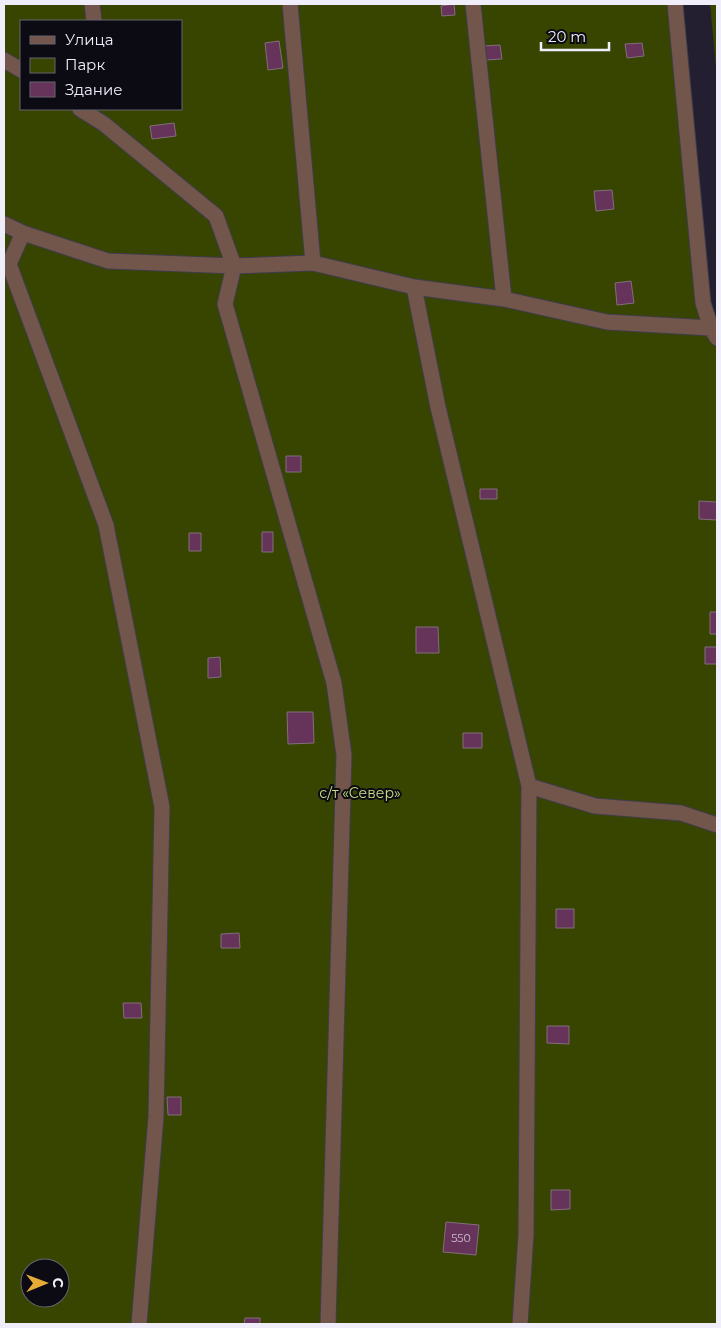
<svg xmlns="http://www.w3.org/2000/svg" width="721" height="1328" font-family="Montserrat,sans-serif">
	<style>
		.green { fill: #374500; fill-rule: evenodd }
		.building { fill: #66335a; stroke: #826e7c }
		.lines { fill: none; stroke-linecap: round; stroke-linejoin: round }
		.minor-casing { stroke: #403c4c; stroke-width: 17 }
		.minor { stroke: #72564b; stroke-width: 15 }
		.labels { text-anchor: middle; stroke-width: 4; stroke-linejoin: round; paint-order: stroke }
		.number-label { font-size: 11px; fill: #cebfd2 }
		.park-label { font-size: 14px; fill: #c7e084; stroke: #0c0a12 }
	</style>
	<rect width="100%" height="100%" fill="#231f30"/>
	<path class="green" d="M4 4H683L709 301 717 319V1324H4ZM21 21H181V109H21ZM30 1268H60V1298H30Z
		M710 4H717V77Z"/>
	<path class="building" d="M454 4 455 15 442 16 441 6Z
		M279 41 283 68 268 70 265 43Z
		M642 43 644 56 627 58 625 44Z
		M500 45 502 59 485 60 484 46Z
		M174 123 176 136 152 139 150 126Z
		M612 190 614 209 596 211 594 191Z
		M631 281 634 303 617 305 615 283Z
		M286 456H301V472H286Z
		M480 489H497V499H480Z
		M699 501 717 502V520L699 519Z
		M262 532H273V552H262Z
		M189 533H201V551H189Z
		M710 612H717V634H710Z
		M416 627H438L439 653H416Z
		M705 647H717V664H705Z
		M220 657 221 677 208 678V658Z
		M287 712H313L314 743 288 744Z
		M463 733H482V748H463Z
		M556 909H574V928H556Z
		M239 933 240 948H221V934Z
		M123 1003H141L142 1018H124Z
		M547 1026H569V1044L547 1043Z
		M167 1097H181V1115H168Z
		M551 1190H570V1209L551 1210Z
		M446 1222 479 1225 476 1255 443 1252Z
		M245 1318H260V1324H244Z"/>
	<g class="lines">
		<g class="minor-casing">
			<path id="minor" d="M92 4 94 21
				M290 4 313 263
				M473 4 504 299
				M675 4 703 303 711 328 717 338
				M4 60 21 70
				M80 109 104 124 216 216 234 266 225 304 334 683 344 755 328 1324
				M4 224 23 233 108 261 234 266 313 263 414 287 504 299 607 322 711 328
				M23 233 9 264 106 525 162 807 156 1117 139 1324
				M414 287 438 407 529 786 526 1235 520 1324
				M529 786 595 806 681 813 717 825"/>
		</g>
		<use href="#minor" class="minor"/>
	</g>
	<g class="labels">
		<g class="number-label">
			<text x="461" y="1242">550</text>
		</g>
		<g class="park-label">
			<text x="360" y="798">с/т «Север»</text>
		</g>
	</g>
	<rect width="721" height="1328" fill="none" stroke="#f0eefa" stroke-width="10"/>
	<rect x="20" y="20" width="162" height="90" fill="#0c0a12" stroke="#67656f"/>
	<rect x="30" y="36" width="25" height="8" fill="#72564b" stroke="#67656f"/>
	<text x="65" y="45" font-size="15" fill="#f0eefa">Улица</text>
	<rect x="30" y="58" width="25" height="15" fill="#374500" stroke="#67656f"/>
	<text x="65" y="70" font-size="15" fill="#f0eefa">Парк</text>
	<rect x="30" y="82" width="25" height="15" fill="#66335a" stroke="#67656f"/>
	<text x="65" y="95" font-size="15" fill="#f0eefa">Здание</text>
	<g transform="translate(45 1283) rotate(89)"><circle r="24" fill="#0c0a12" stroke="#67656f"/>
	<path d="M0-4L9 19L0 12L-9 19Z" fill="#e6ac36"/>
	<text y="-8" font-size="14" font-weight="bold" text-anchor="middle" fill="#f0eefa">С</text>
	</g>
	<path d="M541 42v8h68v-8" fill="none" stroke="#f0eefa" stroke-width="2.5"/>
	<text x="548" y="42" font-size="15" fill="#f0eefa" stroke="#0c0a12" stroke-width="4" paint-order="stroke">20 m</text>
</svg>
